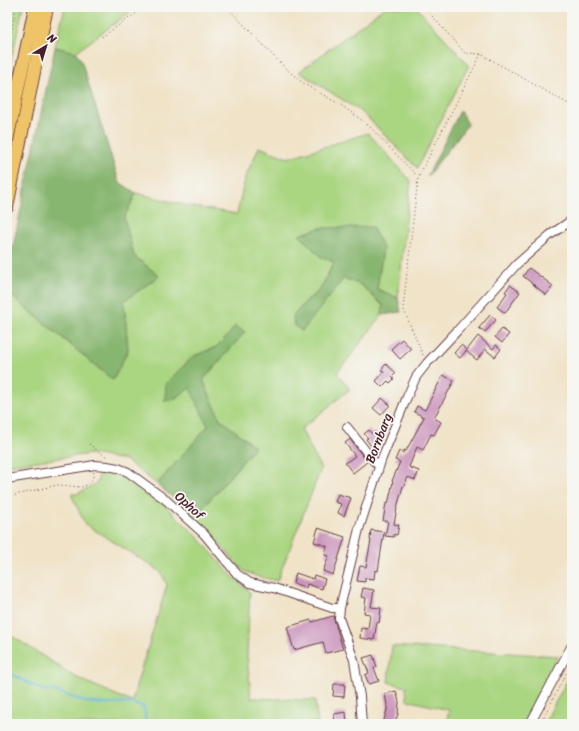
<svg xmlns="http://www.w3.org/2000/svg" width="579" height="731" font-family="Sriracha,sans-serif">
	<style>
		.green { fill: #aad581; stroke: #7a7a56 }
		.forest { fill: #87b66f; stroke: #686a4d }
		.lines { fill: none; stroke-linecap: round; stroke-linejoin: round }
		.stream { stroke: #64b6df; stroke-width: 2 }
		.building { fill: #cb96bd }
		.minor-casing { stroke: #633c43; stroke-width: 10 }
		.highway-casing { stroke: #633c43; stroke-width: 14 }
		.path { stroke: #633c43; stroke-width: 1; stroke-dasharray: 1 3; stroke-linecap: butt }
		.minor { stroke: #fff; stroke-width: 8 }
		.highway { stroke: #efc469; stroke-width: 12 }
		.labels { text-anchor: middle; stroke-width: 3.5; stroke-linejoin: round; paint-order: stroke }
		.street-label { font-size: 13px; fill: #4a1f2b; stroke: #f6f6f2 }
	</style>
	<rect width="100%" height="100%" fill="#f6f6f2"/>
	<filter id="ink" filterUnits="userSpaceOnUse"><feTurbulence type="fractalNoise" baseFrequency=".025" numOctaves="2"/><feDisplacementMap in="SourceGraphic" scale="8" xChannelSelector="R" yChannelSelector="G"/><feConvolveMatrix kernelMatrix="1 2 1 2 8 2 1 2 1" color-interpolation-filters="sRGB"/></filter>
	<filter id="wash" filterUnits="userSpaceOnUse"><feTurbulence type="fractalNoise" baseFrequency=".012" numOctaves="4" result="noise"/><feDisplacementMap in="SourceGraphic" scale="16" xChannelSelector="R" yChannelSelector="G"/><feGaussianBlur stdDeviation="0.9" result="paint"/><feColorMatrix in="noise" values="0 0 0 0 0 0 0 0 0 0 0 0 0 0 0 0 0 1.4 0 .05"/><feComposite in="paint" operator="in"/></filter>
	<g filter="url(#wash)">
		<rect width="100%" height="100%" fill="#f0e3c8"/>
		<path class="green" d="M7 7H23L8 74H7Z
			M65 7H137L76 52 55 47Z
			M385 7H416L469 65 417 168 363 113 299 72Z
			M368 133 411 181 407 212 398 298 377 289 383 248 321 257 334 262 320 290 306 301 294 325 302 331 343 278 361 285 383 306 382 315 337 373 350 389 301 429 321 469 277 581 256 576 244 571 195 517 255 447 220 419 203 380 244 332 235 326 231 332 216 347 194 356 166 383 165 401 174 399 190 387 209 426 157 484 125 460 91 454 7 465V292L113 380 128 350 124 301 159 276 134 256 124 218 136 193 188 206 237 214 245 178 259 147 288 158Z
			M100 470 116 471 128 478 161 502 197 536 232 576 250 592 247 655 251 698 315 700 318 724H7V633L77 678 132 702 136 686 167 585 160 571 85 524 71 494H77L97 483Z
			M392 646 558 656 523 724H446L449 710 407 700 406 687 388 682Z
			M571 673 572 674V724H544Z"/>
		<path class="forest" d="M55 47 76 52 81 60 119 182 136 193 124 218 134 256 159 276 124 301 128 350 113 380 7 292V275Z
			M460 111 468 124 427 177Z
			M372 227 383 248 377 289 398 298 401 312 382 315 383 305 361 285 344 278 302 331 294 325 293 316 306 301 320 290 334 262 321 257 299 235 319 228Z
			M235 326 245 332 203 380 220 419 255 447 195 517 157 484 208 426 190 388 174 399 165 401 166 383 194 356 216 347 231 332Z"/>
		<g class="lines">
			<path class="stream" d="M7 672 42 690 55 691 85 702 106 704 131 703 144 707 146 724"/>
		</g>
		<g id="blocks">
			<path class="building" d="M529 268 553 286 546 295 523 276Z
				M510 285 520 292 505 313 497 307 507 293 505 292Z
				M490 315 496 320 485 332 479 328Z
				M502 329 509 334 502 343 495 337Z
				M478 336 493 349 496 345 501 349 495 357 485 349 477 360 466 351 460 358 454 353 461 345 467 350Z
				M402 339 411 349 400 359 391 349Z
				M386 364 396 373 392 377 394 379 390 383 388 381 382 387 376 381 384 372 381 370Z
				M443 375 454 381 434 418 441 422 434 435 431 434 423 450 417 447 409 467 419 471 415 480 408 477 404 486H403L397 508 394 524 399 525 397 535 394 534V537L385 536 388 521H383L386 503 388 504 393 482 392 481 400 462 395 460 399 451 403 453 404 450 406 451 424 417 414 412 417 406 425 410Z
				M382 398 390 405 381 415 373 408Z
				M369 430 372 434 375 432 380 439 371 446 366 439 368 438 364 434Z
				M350 439 367 462 353 473 345 463 355 456 345 443Z
				M338 494 351 498 344 516 338 513 341 504 335 502Z
				M318 528 345 537 333 575 323 571 329 556 325 555 327 546 314 542Z
				M371 530 384 532 378 571 375 570 374 579 365 578V582L357 581 360 566 366 567 371 540H370Z
				M296 573 313 579 314 575 325 579 322 589 307 584 306 588 293 583Z
				M363 588 374 590 371 607 381 608 379 623 377 622 374 640 360 638 361 628 368 629 370 614 364 613 366 598 361 597Z
				M333 616 343 649 326 653 323 642 294 650 287 627 311 620 312 622Z
				M373 655 377 667 374 668 379 681 369 684 365 675 369 673 363 658Z
				M334 684H345L344 697 333 696Z
				M396 691 399 702 398 714 394 724H382L384 720 387 710V705L385 694Z
				M346 712 347 724H335L334 714Z"/>
		</g>
	</g>
	<g filter="url(#ink)">
		<use href="#blocks" fill-opacity="0" stroke="#633c43" stroke-width="1"/>
		<g class="lines">
			<g class="minor-casing">
				<path id="minor" d="M347 427 372 459 379 466
					M7 479 95 465 107 466 118 468 128 472 166 500 204 534 237 574 250 583 274 588 332 608H340
					M362 724 360 697 354 660 339 618 340 608 359 529 382 458 407 397 416 377 427 363 457 331 517 264 550 235 572 220
					M530 724 572 645"/>
			</g>
			<g class="highway-casing">
				<path id="highway" d="M7 141 35 7
					M7 207 47 7"/>
			</g>
			<path class="path" d="M227 7 286 69 306 85 341 105 368 125 418 177
				M424 7 465 53 481 54 572 106
				M102 37 145 7
				M7 56 15 12 14 7
				M423 355 403 308 418 178 481 54
				M89 444 108 458
				M7 497 57 485 81 487 89 484 93 477 94 472
				M540 724 572 662"/>
			<use href="#minor" class="minor"/>
			<use href="#highway" class="highway"/>
		</g>
	</g>
	<g class="labels">
		<g class="street-label">
			<text transform="translate(378 438) rotate(-69)" y="5">Bornbarg</text>
			<text transform="translate(190 505) rotate(42)" y="5">Ophof</text>
		</g>
	</g>
	<rect width="579" height="731" fill="none" stroke="#f6f6f2" stroke-width="24"/>
	<g transform="translate(46 46) rotate(38)" stroke="#f6f6f2" stroke-width="3" paint-order="stroke">
	<path d="M0-3L7 15L0 10L-7 15Z" fill="#4a1f2b"/>
	<text y="-6" font-size="11" font-weight="bold" text-anchor="middle" fill="#4a1f2b">N</text>
	</g>
</svg>
